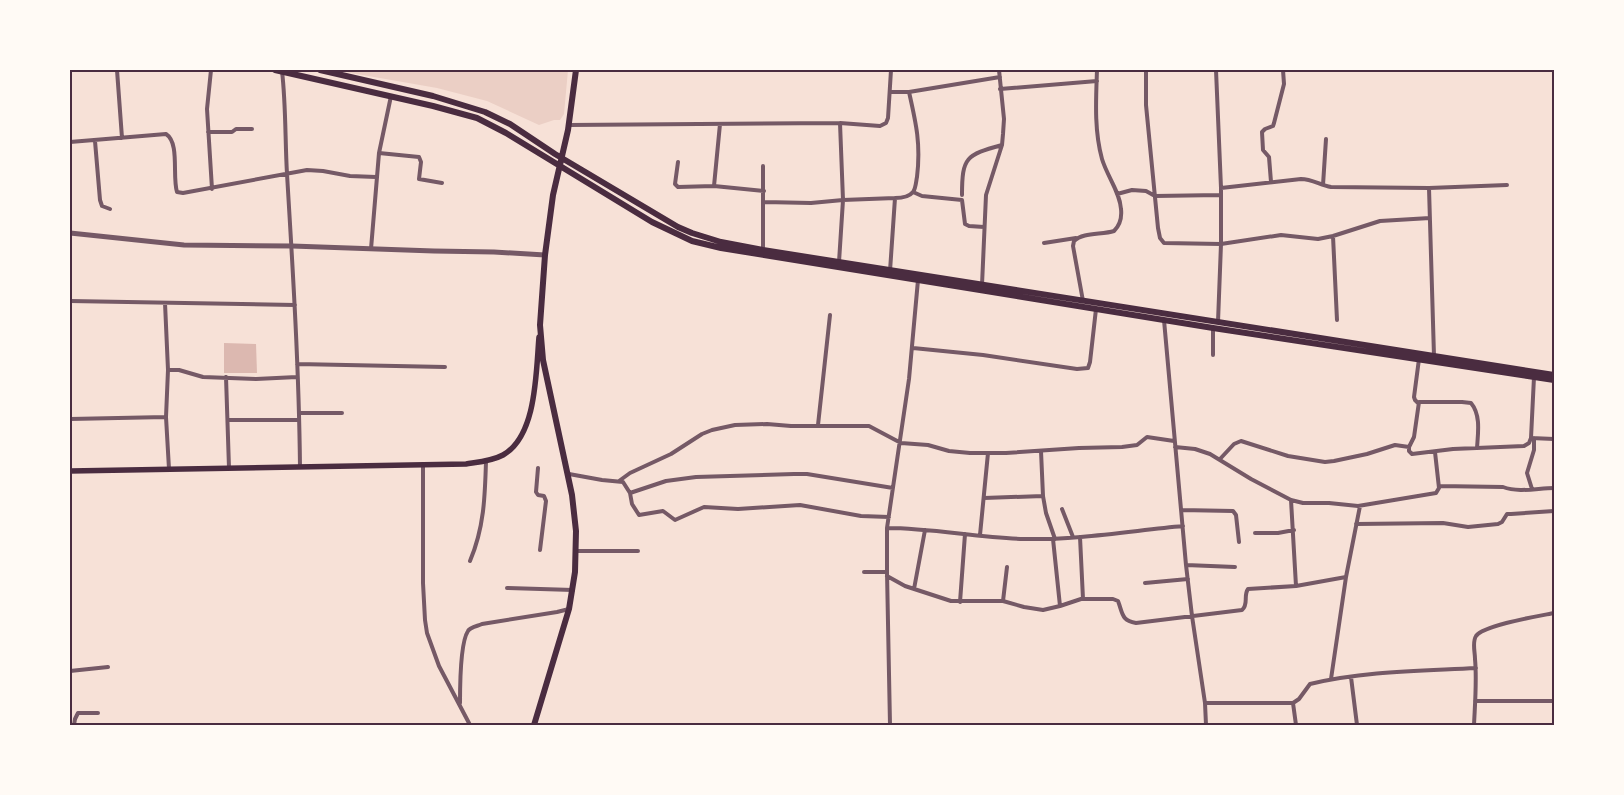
<svg xmlns="http://www.w3.org/2000/svg" width="1624" height="795" font-family="'Times New Roman',serif">
	<style>
		.green { fill: #ebcfc5 }
		.water { fill: #dcb8b0 }
		.lines { fill: none; stroke-linecap: round; stroke-linejoin: round }
		.minor { stroke: #755966; stroke-width: 4 }
		.tertiary { stroke: #755966; stroke-width: 5 }
		.secondary { stroke: #4a2c40; stroke-width: 5.5 }
		.primary { stroke: #4a2c40; stroke-width: 6 }
		.neatline { fill: none; stroke: #4a2c40; stroke-width: 2 }
	</style>
	<rect width="100%" height="100%" fill="#f7e1d7"/>
	<path class="green" d="M334 70H568L564 114 560 120H554L539 125 487 101 437 88Z"/>
	<path class="water" d="M224 343 256 344 257 373H224Z"/>
	<g class="lines">
		<path class="minor" d="M117 70 122 138
			M211 70 207 109 212 189
			M1146 70V105L1158 228 1160 238 1164 243 1221 244 1281 235 1318 239 1333 236 1380 221 1430 218
			M1216 70 1221 188V244L1218 322
			M282 71C286 105 285 140 287 174 293 272 299 370 300 467
			M1000 89 1097 81
			M890 92H909L1000 77
			M569 125 840 123 880 126 886 123 888 118 891 70
			M208 132H232L236 129H252
			M95 141 100 200 102 206 110 209
			M70 142 166 134C180 143 172 176 177 192L183 193 307 170 323 171 350 176 376 177
			M379 153 419 157 421 162 419 179 442 183
			M678 162 675 184 678 187 714 186 764 191
			M763 166V250
			M1271 182 1269 157 1263 150 1262 132 1265 129 1273 126 1274 123 1284 84 1283 70
			M1323 185 1326 139
			M714 186 720 124
			M1221 188 1301 179C1312 179 1320 185 1331 187L1429 188 1507 185
			M1429 188 1434 356
			M913 192 922 196 962 200 965 224 969 226 984 227
			M1117 194 1132 190 1146 191 1155 196 1220 195
			M962 195C962 157 966 155 1002 145
			M764 202 811 203 843 200 895 198C901 198 909 197 913 192 916 188 916 181 917 177 921 144 916 123 909 92
			M1333 236 1337 320
			M1044 243 1076 238
			M371 249 379 153 391 96
			M839 262 843 200 840 123
			M890 271 895 198
			M982 285 986 195 1002 145 1003 134 1004 119 999 70
			M70 301 295 305
			M1083 301 1073 246 1074 241C1083 232 1102 235 1114 231 1120 225 1122 218 1121 209 1120 192 1107 176 1102 159 1094 130 1096 99 1097 70
			M165 303 168 370 166 417 169 469
			M1164 320 1186 565 1192 616 1205 703 1206 725
			M913 348 983 355 1077 369 1088 368 1090 362 1096 309
			M1213 355V328
			M297 364 445 367
			M168 370H179L203 377 256 379 297 377
			M226 377 229 468
			M1418 403 1415 400 1414 397 1419 359
			M299 413H342
			M70 419 166 417
			M228 420H299
			M818 425 830 315
			M1531 438 1554 439
			M1175 447 1195 449 1210 454 1251 479 1291 500 1303 503H1329L1358 506 1436 493 1439 488 1435 452
			M1409 447 1414 437 1419 402H1462L1471 403C1481 415 1478 433 1477 448
			M1041 451 1043 496
			M1220 459 1234 444 1241 441 1288 456 1325 462 1334 461 1367 454 1395 445 1409 447V451L1412 454 1453 449 1524 446 1529 443 1531 438 1534 377
			M423 464V583L425 620 427 633 439 666 470 725
			M538 468 536 492 538 495 544 496 546 501 540 550
			M569 474 602 480 623 482 630 493 666 481 696 477 794 474H807L893 488
			M619 481 630 473 671 454 702 434 712 430 735 425 767 424 791 426H869L901 443 928 445 949 451 970 453H1006L1079 448 1122 447 1137 445 1147 437 1174 441
			M1439 486 1503 487C1519 493 1538 488 1554 488
			M1532 489 1527 473 1534 450V438
			M630 493 632 504 639 515 663 511 675 520 704 507 738 509 800 505 861 516 889 517
			M984 498 1043 496 1046 513 1055 539
			M1291 500 1296 586
			M1062 509 1073 537
			M1181 510 1233 511 1236 515 1239 542
			M1356 524 1443 523 1468 527 1498 524 1502 522 1507 514H1511L1554 511
			M887 528C933 528 978 538 1024 539 1077 540 1130 531 1183 526
			M1255 533H1278L1294 530
			M980 535 988 453
			M1080 537 1083 599
			M1053 539 1060 606
			M576 551H638
			M470 561C484 528 485 497 486 461
			M1186 565 1235 567
			M864 572H887
			M887 576 905 586 951 601H1003L1024 607 1043 610 1060 606 1081 599H1113L1118 601C1123 614 1121 620 1136 623L1242 610C1249 604 1243 596 1248 589L1296 586 1346 577
			M1145 583 1188 579
			M507 588 573 590
			M914 589 925 530
			M1003 601 1007 567
			M960 602 965 534
			M70 671 108 667
			M1351 677 1357 725
			M1331 679 1346 577 1360 506
			M1475 701H1554
			M460 703C460 688 460 643 468 631 470 627 478 626 482 624L557 612 569 609
			M1205 703H1293L1299 699 1310 684C1364 671 1420 671 1476 668
			M1293 703 1296 725
			M74 725 75 719 78 713H98
			M890 725 887 572V528L909 379 918 280
			M1474 725C1475 703 1477 680 1475 659 1475 652 1472 642 1476 636 1484 625 1539 616 1554 613"/>
		<path class="tertiary" d="M70 233 184 245 292 246 434 251 494 252 545 255"/>
		<path class="secondary" d="M70 471 466 464C479 462 492 461 503 455 537 436 536 371 539 337"/>
		<path class="primary" d="M275 70 433 106 477 118 506 133 652 222 692 241 721 248 1213 328 1554 380
			M320 70 433 96 485 112 510 124 555 154 678 227 692 233 721 242 763 250 1554 375
			M534 725 569 609 575 572 576 531 572 495 543 360 540 325 545 255 553 195 568 130 576 70"/>
	</g>
	<rect width="1624" height="795" fill="none" stroke="#fffaf5" stroke-width="142"/>
	<rect x="71" y="71" width="1482" height="653" class="neatline"/>
</svg>
